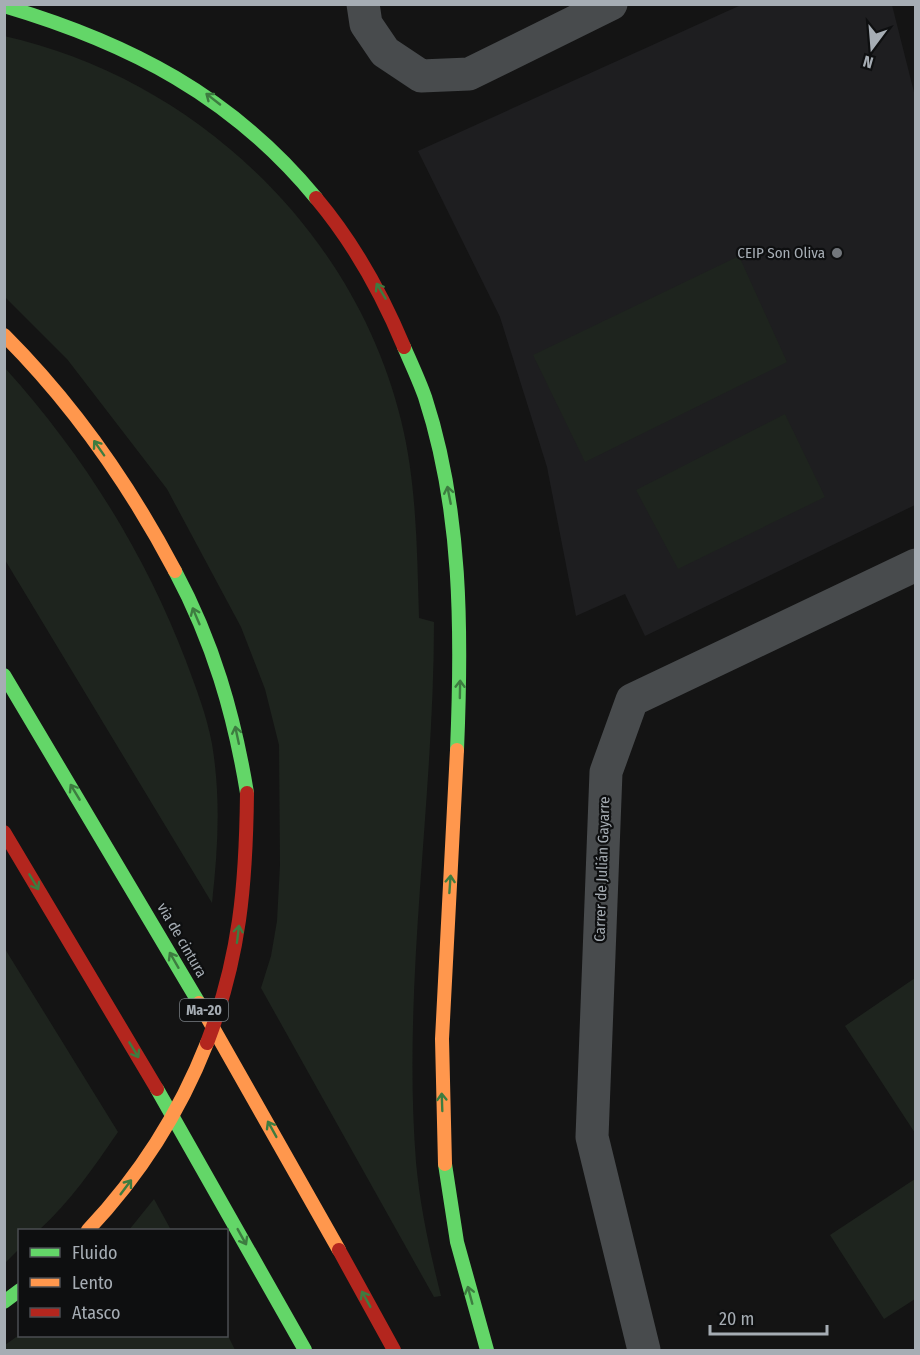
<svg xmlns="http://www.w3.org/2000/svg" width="920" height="1355" font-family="'Fira Sans Condensed',sans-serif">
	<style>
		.built { fill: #1e1e20 }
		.green { fill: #1e241e }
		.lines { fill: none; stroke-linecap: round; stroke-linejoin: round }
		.street { stroke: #484b4d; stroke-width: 33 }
		.fast { stroke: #63d668; stroke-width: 14 }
		.slow { stroke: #ff974d; stroke-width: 14 }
		.jam { stroke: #b3261e; stroke-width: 14 }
		.slow-bridge { stroke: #ff974d; stroke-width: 14 }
		.jam-bridge { stroke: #b3261e; stroke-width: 14 }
		.oneway { stroke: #3d7c40 }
		.poi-dot { fill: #73777c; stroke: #0e0f10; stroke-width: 2 }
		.labels { text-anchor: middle; stroke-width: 4.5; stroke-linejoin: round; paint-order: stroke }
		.shield { fill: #0e0f10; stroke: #787e83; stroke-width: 1.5 }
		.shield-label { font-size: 14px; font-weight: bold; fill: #a6adb4 }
		.poi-label { font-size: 15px; fill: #a6adb4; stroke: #0e0f10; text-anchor: end }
		.street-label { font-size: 15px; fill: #a6adb4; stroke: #0e0f10 }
	</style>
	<rect width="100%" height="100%" fill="#141414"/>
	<path class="built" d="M741 5H892L916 100 915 505 645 636 625 594 576 616 547 467 500 317 418 151Z"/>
	<path class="green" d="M4 36C194 78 355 231 401 420 417 485 417 552 419 618L434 622C434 802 402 983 416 1162 420 1207 430 1252 441 1296L434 1297 261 988 271 956 277 921 280 865 279 745 265 689 241 627 167 489 67 359 5 297Z
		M739 256 787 362 585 462 533 355Z
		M5 368C82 453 145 553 186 661 196 688 207 716 212 744 221 798 218 849 212 903L5 560Z
		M785 414 825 497 678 569 636 490Z
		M5 949 118 1132C94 1167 70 1202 39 1230H20L19 1249 5 1263Z
		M915 978V1133L845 1026Z
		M915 1179V1299L884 1319 830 1235Z
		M154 1199 171 1230H129Z
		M227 1334 235 1350H5V1345L19 1335Z"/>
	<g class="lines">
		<path class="street" d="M363 4 366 24 385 52 421 76 469 74 611 4
			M644 1350 592 1137 606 772 632 700 916 565"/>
		<path class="fast" d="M4 6C129 43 232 96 316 198
			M404 347C411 363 419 380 425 397 462 510 462 633 457 750
			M175 571C213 642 234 714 247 793
			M4 675 199 1003
			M157 1089 305 1350
			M445 1164 457 1242 487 1350
			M4 1302 20 1290"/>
		<path class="slow" d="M4 335C74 405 129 484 175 571
			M199 1003 339 1250
			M445 1164 442 1039 457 750"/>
		<path class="jam" d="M316 198C353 242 382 294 404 347
			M4 832 157 1089
			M339 1250 394 1350"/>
		<path class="slow-bridge" d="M88 1230C140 1175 179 1114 207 1043"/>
		<path class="jam-bridge" d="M207 1043C240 957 246 885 247 793"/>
	</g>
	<defs><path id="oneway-shaft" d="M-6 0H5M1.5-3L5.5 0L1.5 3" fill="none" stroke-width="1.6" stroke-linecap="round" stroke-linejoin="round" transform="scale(1.5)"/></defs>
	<g class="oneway">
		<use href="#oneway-shaft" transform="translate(213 99) rotate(-142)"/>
		<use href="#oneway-shaft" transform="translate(381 291) rotate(-121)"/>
		<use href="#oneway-shaft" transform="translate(99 448) rotate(-125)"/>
		<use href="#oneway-shaft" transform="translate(449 495) rotate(-101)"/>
		<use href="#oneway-shaft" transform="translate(196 616) rotate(-113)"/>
		<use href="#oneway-shaft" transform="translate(460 689) rotate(-89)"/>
		<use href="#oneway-shaft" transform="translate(237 735) rotate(-102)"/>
		<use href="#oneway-shaft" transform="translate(75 792) rotate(-121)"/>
		<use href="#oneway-shaft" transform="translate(34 882) rotate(59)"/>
		<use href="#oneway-shaft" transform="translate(450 884) rotate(-86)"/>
		<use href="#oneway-shaft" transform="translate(238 934) rotate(-83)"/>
		<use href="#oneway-shaft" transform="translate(174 960) rotate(-120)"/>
		<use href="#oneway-shaft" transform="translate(134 1050) rotate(59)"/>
		<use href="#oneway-shaft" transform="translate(442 1102) rotate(-92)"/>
		<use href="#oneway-shaft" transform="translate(272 1129) rotate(-119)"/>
		<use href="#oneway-shaft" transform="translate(126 1187) rotate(-53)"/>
		<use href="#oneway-shaft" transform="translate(242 1237) rotate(61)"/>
		<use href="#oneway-shaft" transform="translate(470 1295) rotate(-105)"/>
		<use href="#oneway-shaft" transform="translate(366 1299) rotate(-119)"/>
	</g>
	<circle class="poi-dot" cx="837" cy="253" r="6"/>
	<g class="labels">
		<rect class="shield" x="180" y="999" width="48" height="22" rx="4.5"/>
		<g class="shield-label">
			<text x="204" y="1015">Ma-20</text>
		</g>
		<g class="poi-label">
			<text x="825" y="258">CEIP Son Oliva</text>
		</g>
		<g class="street-label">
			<text transform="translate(602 869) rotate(-88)" y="5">Carrer de Julián Gayarre</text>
			<text transform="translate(182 940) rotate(60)" y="5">via de cintura</text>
		</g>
	</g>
	<rect width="920" height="1355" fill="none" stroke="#a6adb4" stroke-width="12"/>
	<rect x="18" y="1229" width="210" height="108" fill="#0e0f10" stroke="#4b4e52" stroke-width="1.5"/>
	<rect x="30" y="1248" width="30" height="9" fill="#63d668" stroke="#4b4e52" stroke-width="1.5"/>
	<text x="72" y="1259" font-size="18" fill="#a6adb4">Fluido</text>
	<rect x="30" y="1278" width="30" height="9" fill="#ff974d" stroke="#4b4e52" stroke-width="1.5"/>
	<text x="72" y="1289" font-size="18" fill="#a6adb4">Lento</text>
	<rect x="30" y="1308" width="30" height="9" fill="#b3261e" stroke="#4b4e52" stroke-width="1.5"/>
	<text x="72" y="1319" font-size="18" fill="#a6adb4">Atasco</text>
	<g transform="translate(872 48) rotate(196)" stroke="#0e0f10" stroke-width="4.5" paint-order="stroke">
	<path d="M0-4.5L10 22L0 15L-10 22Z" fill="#a6adb4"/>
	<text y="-9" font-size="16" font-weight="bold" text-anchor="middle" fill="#a6adb4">N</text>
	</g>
	<path d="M710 1325v9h117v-9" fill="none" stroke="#a6adb4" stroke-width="3"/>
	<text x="719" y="1325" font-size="18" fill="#a6adb4" stroke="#0e0f10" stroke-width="4.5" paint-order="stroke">20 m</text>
</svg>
